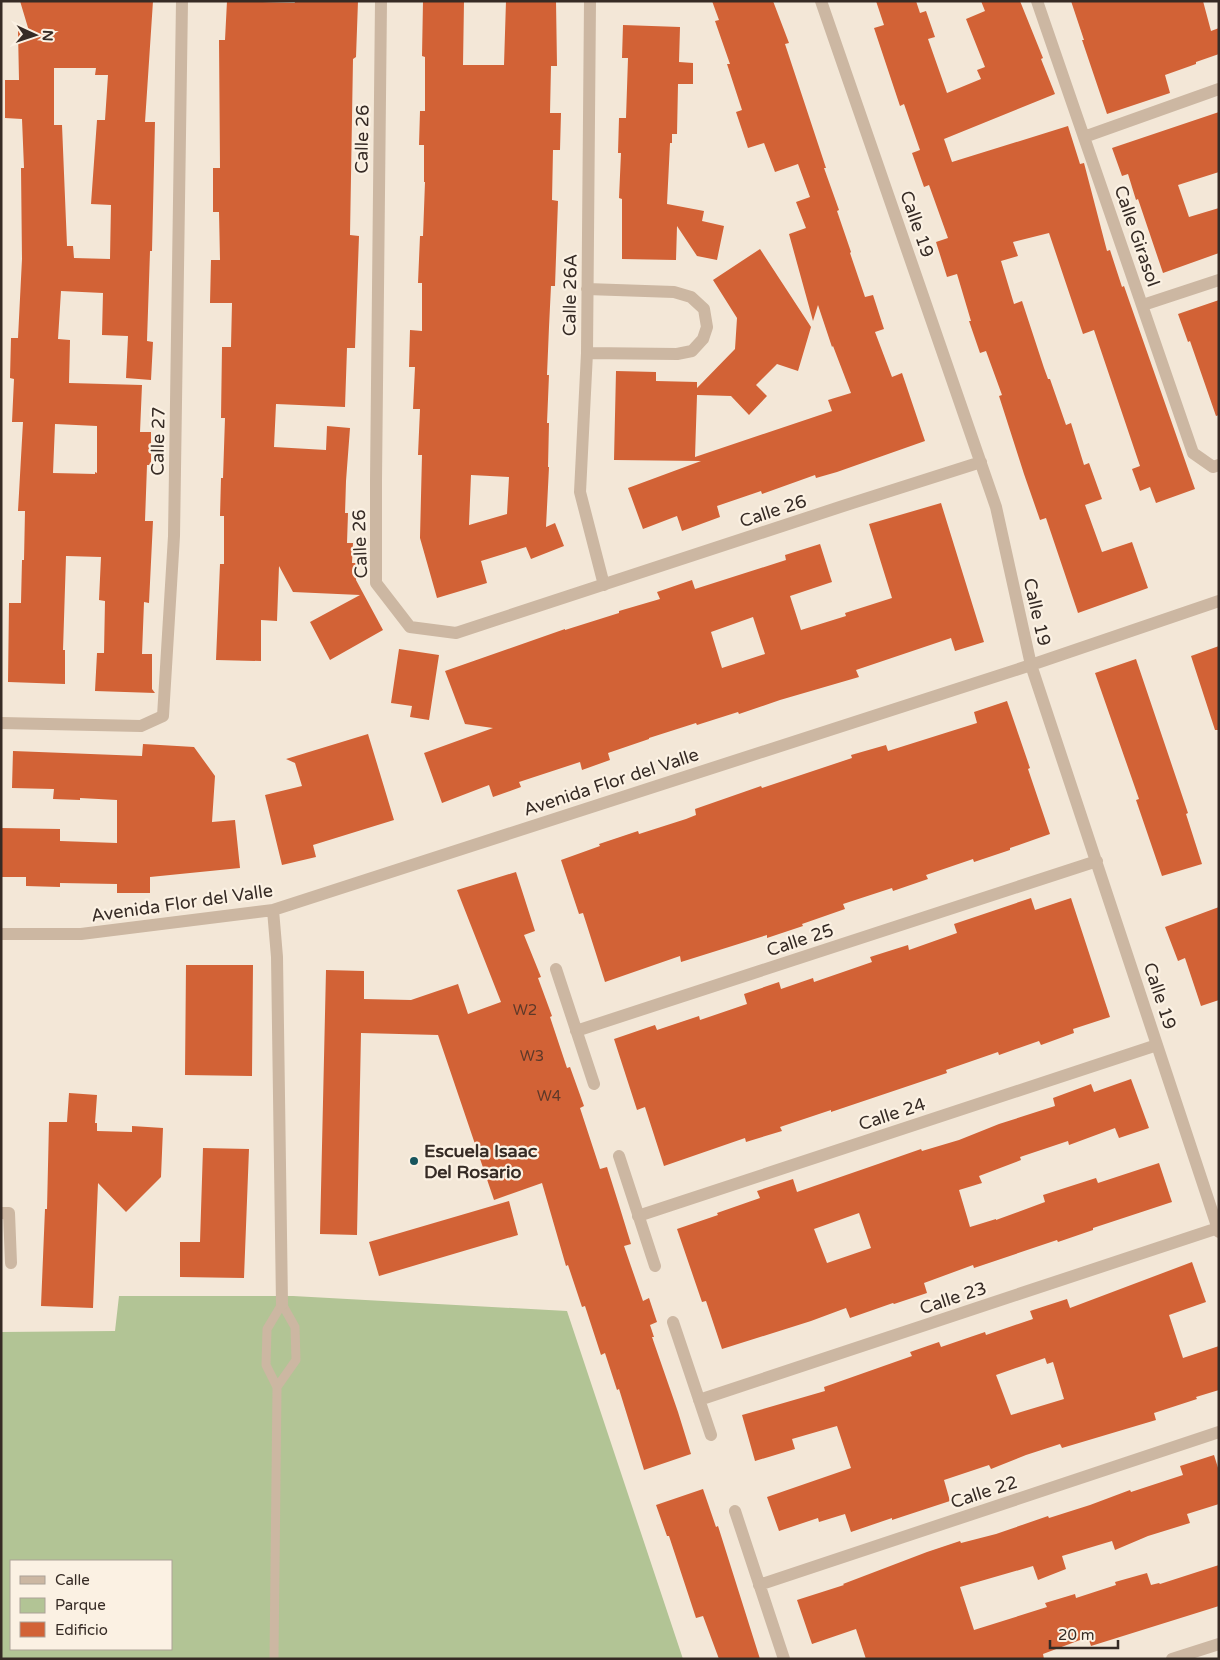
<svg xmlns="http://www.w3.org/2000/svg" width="1220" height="1660" font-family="'Varela Round',sans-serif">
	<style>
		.green { fill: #b2c495; fill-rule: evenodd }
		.building { fill: #d26236; fill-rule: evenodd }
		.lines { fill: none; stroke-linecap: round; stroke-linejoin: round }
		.lane { stroke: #ccb7a2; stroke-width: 9 }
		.street { stroke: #ccb7a2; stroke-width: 12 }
		.poi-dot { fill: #17545c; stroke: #fbf1e3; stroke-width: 2 }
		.labels { text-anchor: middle; stroke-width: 4.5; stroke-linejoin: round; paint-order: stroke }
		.number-label { font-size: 15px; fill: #5d3929 }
		.street-label { font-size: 18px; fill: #362b25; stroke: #fbf1e3 }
		.poi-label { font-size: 18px; font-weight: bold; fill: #362b25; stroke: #fbf1e3; text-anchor: start }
	</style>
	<rect width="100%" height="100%" fill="#f3e7d7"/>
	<path class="green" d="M119 1296H293L567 1311 683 1659H1V1332L115 1331ZM11 1561H171V1649H11Z"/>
	<path class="building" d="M20 1H153L145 122H155L152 251H150L147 341 153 342 151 380 126 378 128 336 102 335 103 293 61 291 58 339 70 340 69 383 142 385 140 432H151V465H147L145 521H153L149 603 144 602 142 654H152V689L155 693 95 691 97 653H104L105 601 99 600 101 557 66 556 63 650H65V684L8 682 9 603H21L22 560H24L25 511H18L23 422H12L14 379 10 378 11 338H18L22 259 21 168H24L22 119 5 118V80H19L18 31H29ZM54 68H96L95 75H108L105 120H97L91 204 111 205 110 259 74 258 73 246H67L62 125H54ZM55 424 97 426V473L95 472V474L53 473Z
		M227 1 295 3 294 1H358L356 57 353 59 350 235 359 236 355 348H347L345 407 276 404 274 447 326 450 327 426 350 428 346 481 345 513H348L347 543H353L352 563H357L356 580 383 630 330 660 310 622 360 595 293 592 279 566 277 621 261 620V661L216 660 220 564H224V516H220L221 478H223L225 418H221L222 347H231L232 303H210L211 260H220L219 212H213V168H220L219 40H225Z
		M423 1H464L463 65H504L506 1H556L557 66H551L550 113H561L560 150H553L552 200 558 201 555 286H551L549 327 547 375H549L547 423H549L548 467H549L546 527 555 523 564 546 531 559 526 547 481 561 487 583 437 598 420 538 422 455H418L420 409H413L415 367H409L410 330 422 331V283H418L420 236H423L425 182H424V145H419L420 111H425V57L422 56ZM471 475 509 477 507 514 469 525Z
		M712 1H773L789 43 785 44 826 168H824L839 210 837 211 851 252 850 253 865 297 873 295 884 329 875 332 892 377 902 373 925 441 837 472 816 478 815 475 762 494 761 491 717 506 720 517 682 531 677 516 643 529 628 488 701 461 614 460 616 371 656 372V381L697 382V388L735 349 737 318 713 280 760 249 811 327 798 371 777 364 756 385 767 396 749 415 731 396 697 395 695 457 832 411 828 400 851 393 833 346 832 347 818 305 813 321 789 234 806 228 796 202 810 197 798 164 775 172 764 143 748 148 736 112 742 110 727 64H730L715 21 719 20Z
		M876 1H916L920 13 926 11 935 37 928 39 947 93 981 79 977 70 985 67 966 19 985 11 981 1H1020L1043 58 1041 59 1055 94 944 139 952 162 1068 126 1080 164 1084 163 1107 251 1110 250 1122 287 1124 286 1195 489 1156 503 1150 487 1140 491 1132 469 1140 466 1094 330 1083 334 1049 233 1013 242 1018 256 1001 261 1014 304 1022 301 1044 368 1048 379H1050L1066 425 1071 423 1084 465 1089 463 1102 499 1085 505 1102 552 1132 542 1148 588 1078 613 1046 518 1040 520 1024 474 999 396 1002 395 986 351 980 353 969 321H971L957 274 947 277 936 242 948 238 929 185 924 187 912 153 920 150 904 104 900 106 874 28 884 25Z
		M1071 1H1203L1211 31 1219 28V54L1196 62V64L1165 75 1170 93 1107 114 1082 40H1084Z
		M623 25 680 27 679 62 693 63V84H678L677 134H672V143H670L667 204 704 211 702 221 724 226 717 260 697 256 677 226 676 260 622 259V199L619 198 621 153H618L619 118H626L628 58H622Z
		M1219 112V172L1178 185 1189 217 1219 208V253L1163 273 1138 199 1136 200 1128 174 1122 176 1112 148Z
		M1219 300V415L1216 416 1190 341 1188 342 1178 314Z
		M941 503 984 642 955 651 951 638 856 670 859 677 780 700 739 714 738 712 697 725 696 723 649 738V739L608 753 610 760 582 770 580 762 519 782 521 787 493 797 489 785 442 803 424 753 493 728 465 724 445 671 565 629V630L619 613V611L660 599 657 592 692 580 695 589 786 560 785 555 820 544 832 582 790 596 801 630 846 616 845 613 892 598 869 524ZM753 617 765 654 722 668 711 632Z
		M1219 646V730H1215L1191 656Z
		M399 649 439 655 429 720 410 717 412 706 391 703Z
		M1136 659 1188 813 1186 814 1202 864 1162 876 1136 800 1139 799 1095 673Z
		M1007 701 1030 768 1028 769 1050 834 1010 848V850L974 862 973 859 926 875 928 879 893 891 892 888 843 904 845 909 802 924 803 926 767 938V935L681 962 680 956 605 982 583 913 579 914 561 860 600 846 599 844 638 831 639 834 686 819 696 815 695 809 761 786 762 788 852 758 851 755 886 745 888 751 977 723 974 712Z
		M368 734 394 820 313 845 316 857 282 865 265 795 302 786 295 763 286 759Z
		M143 744 194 747 215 776 212 822 235 820 240 868 150 877V893H117V884L60 883V887L26 886V877H1V828L60 829V841L117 843V800L80 798V800L53 799 54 789 12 788 13 751 142 756Z
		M516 872 535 931 524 935 541 977 538 978 552 1016 550 1017 567 1068 570 1067 584 1106 580 1108 600 1169 607 1167 619 1205 631 1244 624 1246 643 1301 649 1298 657 1322 650 1325 654 1337H652L678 1412 691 1454 644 1470 619 1389 617 1390 605 1353 601 1355 585 1306 582 1307 568 1265 566 1266 542 1183 494 1200 438 1035 361 1033 357 1235 320 1234 326 970 364 971V999L411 1000 458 984 468 1014 501 1002 457 890Z
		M1031 898 1035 910 1071 898 1110 1017 1073 1029 1074 1033 1041 1045 1039 1041 999 1055 998 1052 946 1070 947 1073 831 1112V1110L780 1127 782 1131 746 1142 745 1138 664 1166 645 1107 637 1110 614 1039 655 1025 657 1030 699 1016 700 1020 747 1004 744 994 779 982 781 989 813 978 814 982 872 962 870 957 908 945 909 950 957 933 954 924Z
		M1219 907V1000L1201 1006 1185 958 1178 961 1165 927Z
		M186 965H253L252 1076 185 1075Z
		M1131 1079 1149 1128 1119 1138 1115 1128 1069 1145 1068 1141 1020 1157 1021 1160 979 1176 982 1183 959 1190 970 1227 996 1219V1220L1045 1202 1043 1195 1096 1178 1098 1183 1159 1163 1172 1202 1093 1228V1230L1058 1242 1057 1240 974 1268 973 1265 924 1283 927 1293 894 1304 893 1303 850 1318 846 1308 811 1321 722 1349 706 1301 702 1302 677 1229 718 1215 717 1213 760 1198 757 1191 793 1179 797 1192 878 1164 921 1149 922 1151 959 1140 999 1124 1055 1106 1053 1098 1091 1084 1094 1092ZM859 1213 871 1248 827 1263 814 1229Z
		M69 1093 97 1095 95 1123H97V1131L132 1132V1126L163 1128 161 1177 126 1212 98 1183 93 1308 41 1306 45 1209H47L49 1122H67Z
		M203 1148 249 1149 244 1278 180 1277V1242H200Z
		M509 1201 518 1235 379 1276 369 1242Z
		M1192 1262 1206 1302 1169 1315 1183 1358 1219 1346V1390L1196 1397 1197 1399 1154 1413 1156 1420 1062 1448 1060 1444 1026 1455 991 1469 989 1465 944 1480 950 1501 892 1520V1518L851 1532 845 1514 819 1522 818 1518 779 1531 767 1497 851 1468 837 1426 792 1439 795 1449 755 1461 742 1415 825 1391 824 1387 912 1356 910 1352 939 1342 941 1347 985 1332 986 1335 1033 1319 1030 1311 1067 1299 1070 1308ZM1045 1358 1047 1364 1053 1362 1064 1399 1011 1415 996 1375Z
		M1214 1455 1219 1471V1504L1187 1514 1190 1523 1148 1536 1115 1550 1112 1541 1062 1556 1066 1569 1038 1580 1033 1566 960 1587 974 1630 1047 1607 1045 1603 1075 1594 1076 1598 1116 1585 1115 1582 1147 1573 1151 1585 1159 1583 1160 1584 1219 1565V1606L1091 1646 1088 1637 1043 1654 1044 1659H866L856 1629 812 1644 797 1600 844 1585 843 1584 927 1552 960 1541 961 1543 996 1534 1048 1516 1049 1518 1090 1505 1130 1490 1131 1492 1183 1475 1180 1466Z
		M703 1489 716 1527 718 1526 760 1659H719L703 1616 696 1618 669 1536H667L656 1505Z"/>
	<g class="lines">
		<path class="lane" d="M274 1659 277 1387 266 1365 267 1329 282 1304 295 1327 296 1360 277 1387"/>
		<path class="street" d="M381 1 376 481V583L410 627 456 633 843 506 981 462
			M590 1 587 353 580 492 604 585
			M821 1 996 507 1031 665 1219 1232
			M1037 1 1193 453 1213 467 1219 465
			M1084 137 1219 89
			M1143 305 1219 280
			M587 353 677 354 692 351 703 339 707 327 704 309 691 297 674 292 587 289
			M1 723 141 726 163 716 174 536 182 1
			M273 910 277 957 282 1304
			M1 934H81L273 910 1031 665 1219 601
			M556 969 594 1084
			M576 1031 1097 861
			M619 1156 655 1266
			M1 1213H9L11 1263
			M638 1216 1157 1045
			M673 1322 711 1435
			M699 1400 1218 1228
			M735 1511 784 1659
			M759 1585 1219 1432
			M1172 1659 1219 1644"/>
	</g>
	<circle class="poi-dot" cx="414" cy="1161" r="5"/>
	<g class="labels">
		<g class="number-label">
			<text x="525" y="1015">W2</text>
			<text x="532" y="1061">W3</text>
			<text x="549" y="1101">W4</text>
		</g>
		<g class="street-label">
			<text transform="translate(362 139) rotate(-89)" y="6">Calle 26</text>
			<text transform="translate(917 224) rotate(71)" y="6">Calle 19</text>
			<text transform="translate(1137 236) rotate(71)" y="6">Calle Girasol</text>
			<text transform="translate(570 295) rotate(-89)" y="6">Calle 26A</text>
			<text transform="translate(158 441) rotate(-89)" y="6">Calle 27</text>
			<text transform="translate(773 511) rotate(-18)" y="6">Calle 26</text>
			<text transform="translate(360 544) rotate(-92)" y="6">Calle 26</text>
			<text transform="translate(1037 612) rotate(77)" y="6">Calle 19</text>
			<text transform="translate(611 782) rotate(-18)" y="6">Avenida Flor del Valle</text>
			<text transform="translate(182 903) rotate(-8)" y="6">Avenida Flor del Valle</text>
			<text transform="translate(800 940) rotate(-18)" y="6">Calle 25</text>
			<text transform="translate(1160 996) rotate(72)" y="6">Calle 19</text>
			<text transform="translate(892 1114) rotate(-18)" y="6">Calle 24</text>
			<text transform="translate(953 1298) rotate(-18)" y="6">Calle 23</text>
			<text transform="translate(984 1492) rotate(-18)" y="6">Calle 22</text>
		</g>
		<g class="poi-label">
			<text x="424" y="1157">Escuela Isaac<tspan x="424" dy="21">Del Rosario</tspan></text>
		</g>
	</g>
	<rect width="1220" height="1660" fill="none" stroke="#362b25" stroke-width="5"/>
	<rect x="10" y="1560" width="162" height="90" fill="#fbf1e3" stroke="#aca297"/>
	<rect x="20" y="1576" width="25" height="8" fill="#ccb7a2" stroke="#aca297"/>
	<text x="55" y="1585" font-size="15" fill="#362b25">Calle</text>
	<rect x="20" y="1598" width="25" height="15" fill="#b2c495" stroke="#aca297"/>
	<text x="55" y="1610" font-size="15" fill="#362b25">Parque</text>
	<rect x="20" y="1622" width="25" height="15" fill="#d26236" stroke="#aca297"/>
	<text x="55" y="1635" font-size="15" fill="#362b25">Edificio</text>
	<g transform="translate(35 35) rotate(93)" stroke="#fbf1e3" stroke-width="4" paint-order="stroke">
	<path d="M0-4L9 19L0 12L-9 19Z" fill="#362b25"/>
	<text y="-8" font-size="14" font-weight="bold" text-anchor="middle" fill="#362b25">N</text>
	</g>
	<path d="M1050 1640v8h68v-8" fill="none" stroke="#362b25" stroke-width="2.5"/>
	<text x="1058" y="1640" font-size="15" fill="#362b25" stroke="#fbf1e3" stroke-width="4" paint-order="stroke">20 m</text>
</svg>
